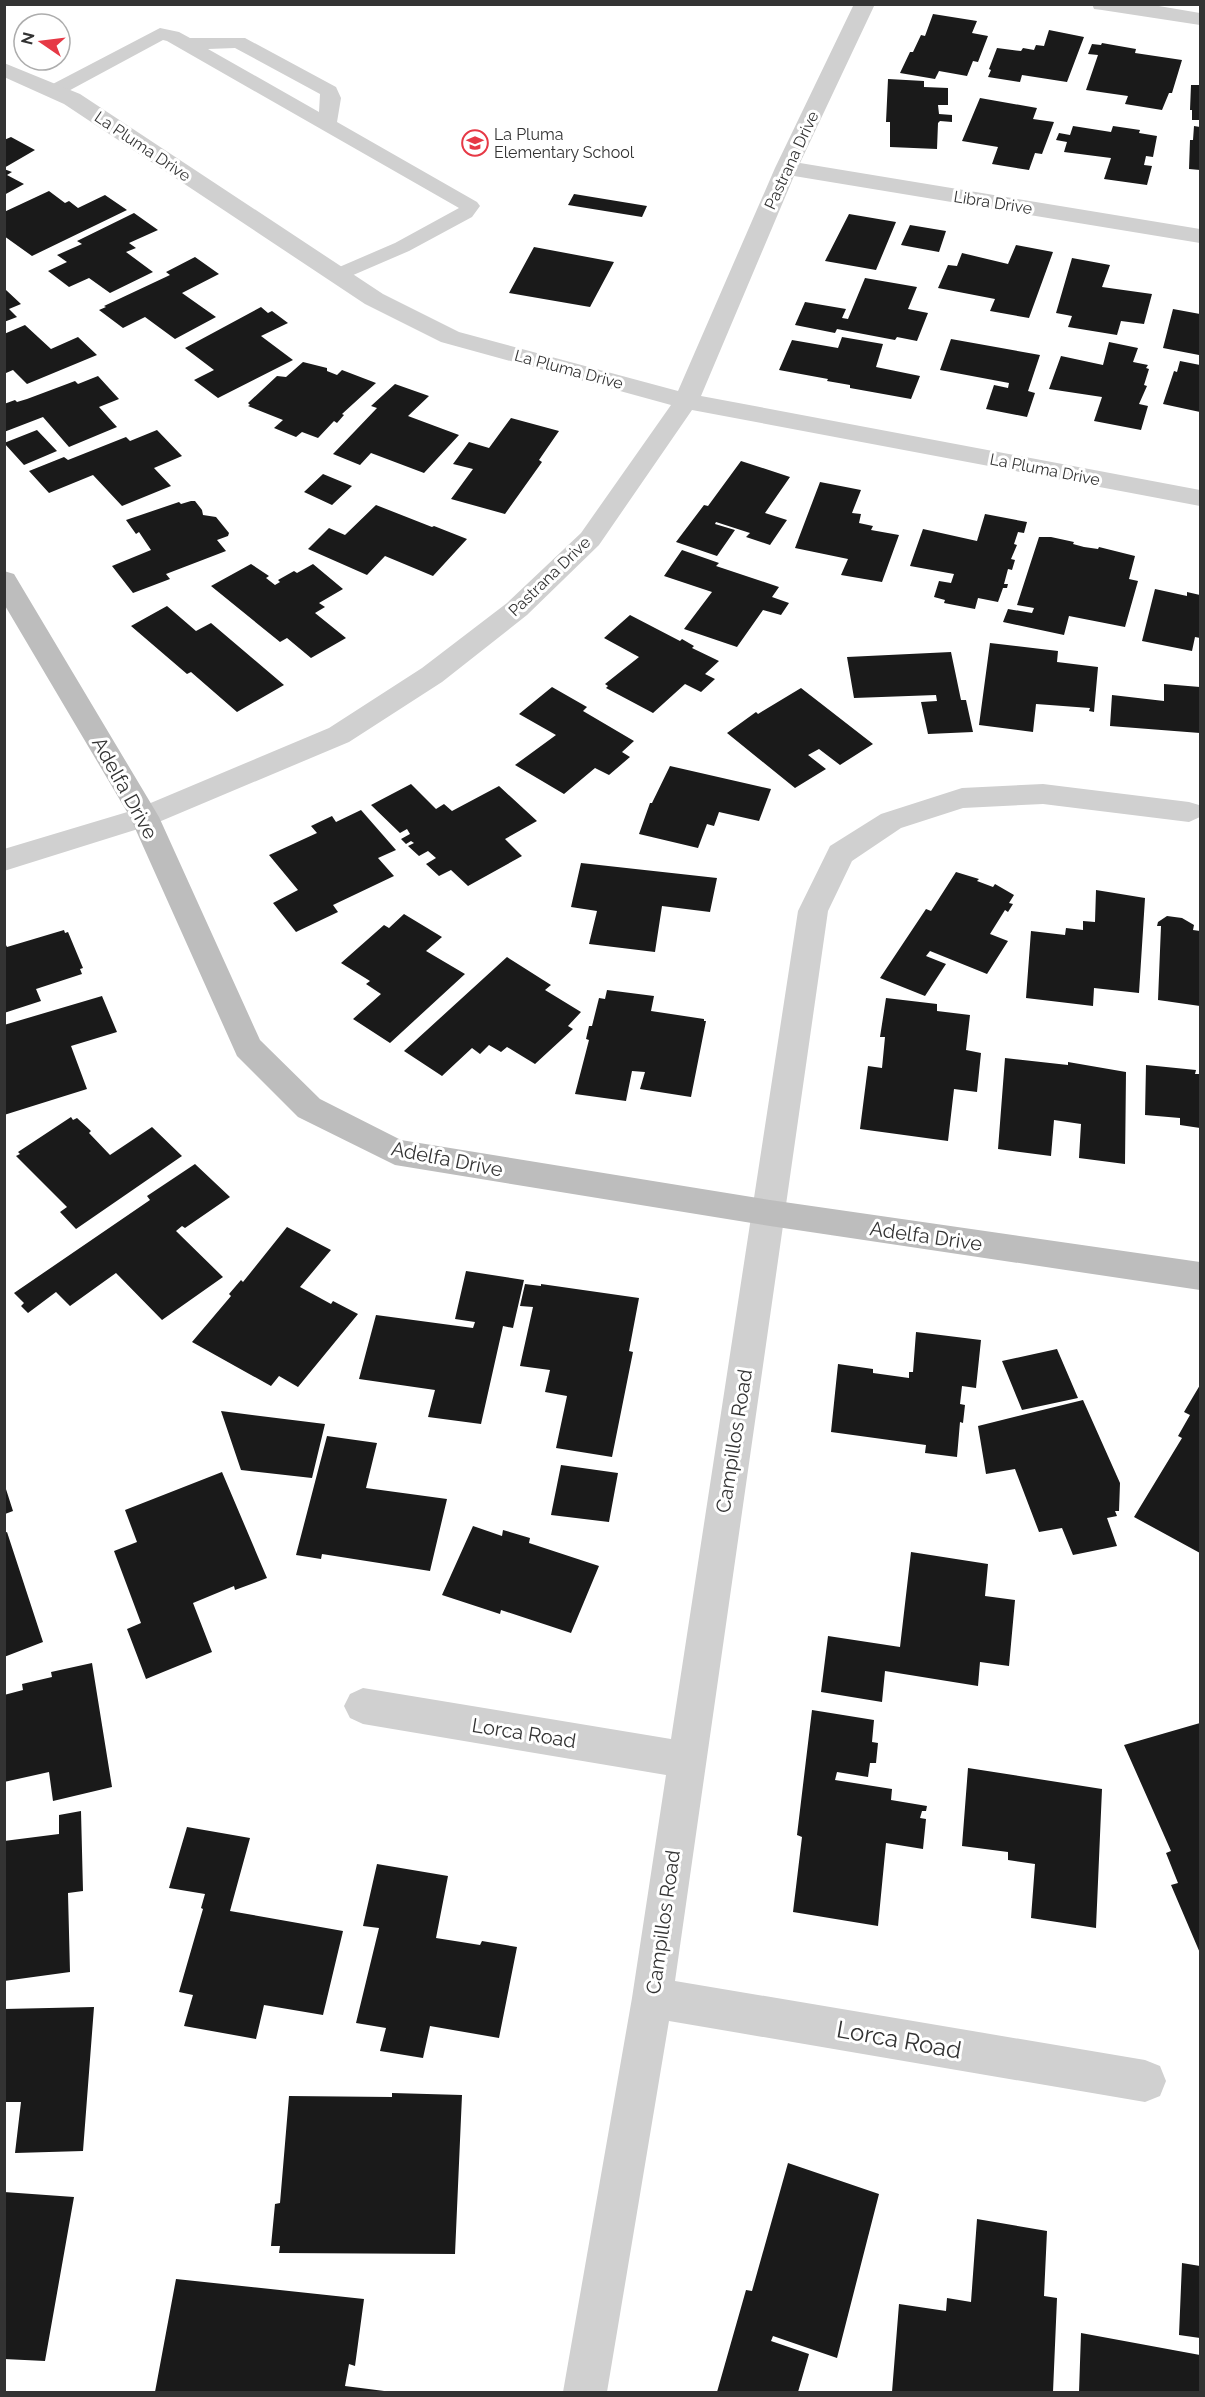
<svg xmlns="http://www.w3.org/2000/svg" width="1205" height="2397" font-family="Raleway,sans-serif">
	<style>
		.building { fill: #1a1a1a }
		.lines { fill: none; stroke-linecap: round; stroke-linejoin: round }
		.lane { fill: #d0d0d0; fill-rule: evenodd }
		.street { fill: #d0d0d0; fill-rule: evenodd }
		.secondary { fill: #bdbdbd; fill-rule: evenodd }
		.labels { text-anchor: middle; stroke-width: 6; stroke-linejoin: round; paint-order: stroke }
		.far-poi-label { font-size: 16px; fill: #333; stroke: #fff; text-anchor: start }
		.far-street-label { font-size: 16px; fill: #333; stroke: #fff }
		.street-label { font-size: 20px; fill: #333; stroke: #fff }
		.near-street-label { font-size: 24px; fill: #333; stroke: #fff }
	</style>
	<rect width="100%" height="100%" fill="#fff"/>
	<path class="building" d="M933 14 977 21 972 33 988 36 978 62 973 61 967 76 939 71 935 79 900 73 910 52H913L921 35 925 36Z
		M1049 30 1084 37 1067 82 1022 75 1020 82 988 77 991 70 989 69 997 48 1021 51 1023 48 1034 50 1036 45 1044 46Z
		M1102 43 1136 49 1135 53 1182 60 1172 93H1169L1162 110 1125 104 1128 96 1086 90 1098 55 1088 54 1092 44 1101 45Z
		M888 79 924 81V87L948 88V105H938L939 114 952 115V122L940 121 938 123 937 149 890 147V122H886Z
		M1191 85H1200V120H1192V110H1190Z
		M980 98 1037 108 1033 119 1054 122 1042 154 1035 153 1029 170 992 164 998 147 962 141Z
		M1073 126 1111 132 1113 126 1140 130 1139 133 1157 136 1153 157 1146 156 1144 165 1152 166 1147 185 1104 179 1111 158 1064 152 1067 142 1056 140 1059 133 1070 135Z
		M1194 126 1200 127V170L1189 169 1190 140H1193Z
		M11 137 35 150 4 168V140Z
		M4 169 12 172 7 175 24 184 4 195Z
		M49 191 65 203 69 201 78 208 105 195 127 210 32 256 4 236V212Z
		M574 194 647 206 642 217 568 205Z
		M134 213 158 230 129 243 136 248 126 252 153 272 110 293 89 278 69 287 48 271 67 262 57 255 82 244 77 241Z
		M849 214 896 222 876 270 825 261Z
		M910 225 946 231 939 252 901 245Z
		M1016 245 1053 252 1029 318 990 311 995 299 938 288 948 265 957 266 962 253 1008 264Z
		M534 247 614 262 590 307 509 293Z
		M195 257 219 274 182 293 216 317 175 339 145 317 123 328 99 310 106 307 104 306 170 275 166 272Z
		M1072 258 1110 265 1102 287 1152 294 1144 324 1121 321 1117 335 1068 327 1072 316 1056 313Z
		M865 278 917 287 908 309 928 313 917 341 897 337 895 340 837 329 835 333 795 325 805 302 846 309 842 318 848 319Z
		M4 290H6L21 304 9 309 17 317 4 322Z
		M261 307 268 313 272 311 288 323 261 336 293 360 218 398 194 380 214 370 185 348Z
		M1173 309 1200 314 1199 355 1163 348Z
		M25 325 51 349 78 337 97 355 27 384 13 370 6 373 4 371V334Z
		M842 337 883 344 876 367 920 376 911 399 850 388V385L827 381 828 379 779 370 792 340 838 348Z
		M951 339 1040 355 1028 391 1035 393 1027 417 986 409 994 385 1008 388 1009 383 940 370Z
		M1109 342 1138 348 1133 362 1148 365 1146 368 1149 369 1144 385 1147 386 1139 404 1148 406 1141 430 1094 421 1102 397 1049 389 1061 356 1103 365Z
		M1180 361 1200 365V412L1163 404 1174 371 1177 372Z
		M303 362 327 368V371L337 375 342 370 376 383 342 414 344 415 337 423 334 421 318 438 302 432 296 437 274 428 283 420 248 406 250 405 248 403 277 376 286 377Z
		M98 376 119 399 99 407 117 427 69 447 43 417 4 432V404L15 400 17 402 27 399 75 381 78 384Z
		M395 384 429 396 408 416 459 435 424 473 371 453 360 465 333 454 377 408 371 406Z
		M511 418 559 431 539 460 542 462 505 514 451 499 473 469 453 464 469 442 489 448Z
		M37 430 57 451 24 465 4 443Z
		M157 430 182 456 154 468 171 486 122 506 93 475 49 493 29 471 64 457 68 460 126 437 130 441Z
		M741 461 790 477 765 513 787 520 770 545 746 537 750 533 716 522 715 524 735 530 717 556 676 542 704 505 708 506Z
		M323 474 352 486 332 505 304 492Z
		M820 482 861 490 852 513 861 514 859 523 873 526 871 530 899 535 882 582 841 575 848 559 795 548Z
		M191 501H195L202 510 203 515 216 517 229 533 228 536 217 540 226 551 166 574 170 579 133 593 112 566 151 550 139 532 136 534 126 520 179 502 181 504Z
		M376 505 432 527 434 526 467 539 433 576 385 556 367 575 308 549 329 528 345 535Z
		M985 514 1027 522 1024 533 1018 532 1014 544 1017 545 1011 559 1015 560 1012 570 1008 569 1004 584H1008L1007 588H1003L998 602 978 598 975 609 944 603 945 600 934 597 939 581 951 583 954 574 910 566 923 529 977 541Z
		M1039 537H1051L1074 542 1073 544 1084 547 1098 549 1099 547 1135 556 1129 579 1138 581 1125 627 1069 616 1064 635 1003 622 1008 609 1032 613 1034 608 1017 605Z
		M682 550 719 563 716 566 779 587 772 597 789 603 781 615 763 610 737 647 684 629 712 592 664 576Z
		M251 564 269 576 266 578 275 585 280 582 278 580 294 571 297 573 313 564 343 589 319 603 325 607 315 613 346 638 311 658 287 638 280 642 211 586Z
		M1155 589 1187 596V592L1200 595V638L1195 637 1192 651 1142 641Z
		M167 606 196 631 211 623 284 685 237 712 191 672 187 674 131 626Z
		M630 615 680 641 682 639 694 646 692 648 719 661 705 674 715 679 701 692 685 684 653 713 606 688 608 686 605 684 639 657 604 638Z
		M990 643 1058 651 1057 662 1098 667 1094 712 1089 711 1090 708 1036 704 1033 732 979 725Z
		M951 652 961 700H966L973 732 928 734 921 702 937 701 936 695 854 698 847 657Z
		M1164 684 1200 687V733L1110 726 1112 695 1164 701Z
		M552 687 587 707 583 711 634 741 622 752 630 757 609 775 595 768 564 794 515 765 556 735 519 714Z
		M801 688 873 744 840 765 819 749 808 755 826 769 795 788 727 733 756 712 758 714Z
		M670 766 771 789 759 821 719 812 714 826 707 824 698 848 639 834 650 803H652Z
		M411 784 436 809 444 804 452 811 499 786 537 821 505 839 522 856 468 886 451 870 439 876 426 864 436 858 428 851 419 856 408 846 414 843 411 841 406 844 401 839 410 834 407 829 400 833 371 805Z
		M361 810 396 850 378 858 394 876 333 905 338 912 296 932 273 903 298 890 269 855 317 833 311 826 332 816 336 822Z
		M581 863 717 878 710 912 662 906 655 952 589 944 597 911 571 907Z
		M956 872 979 879 977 881 993 887 995 884 1014 895 1009 903 1013 904 1008 912 1005 910 990 934 1008 941 987 974 930 951 926 956 946 964 925 996 880 978 926 909 931 911Z
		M1096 890 1145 898 1139 993 1094 988 1093 1006 1026 998 1031 931 1065 935 1066 928 1083 930V921L1095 922Z
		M404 914 442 937 426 951 465 974 390 1043 353 1019 381 994 366 984 370 981 341 963 384 925 389 928Z
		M1167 916 1182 918 1194 925 1193 930 1200 931V1006L1158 1000 1161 926H1157L1158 922Z
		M64 930 65 933 68 932 83 968 80 969 82 974 36 989 41 1001 4 1013V941L7 947Z
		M507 957 551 985 545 990 581 1012 568 1026 573 1029 535 1064 507 1047 501 1052 489 1045 480 1054 472 1048 442 1076 404 1051Z
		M607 990 654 996 651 1011 704 1019V1021H706L691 1097 640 1089 645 1072 632 1071 626 1101 575 1094 589 1040 586 1039 589 1026H592L599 998 605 999Z
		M102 996 117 1032 71 1046 87 1089 4 1115V1025Z
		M886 998 937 1004V1011L970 1015 966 1050 981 1053 977 1092 954 1089 948 1141 860 1129 868 1066 882 1068 885 1037H880Z
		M1005 1058 1068 1065V1062L1126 1072 1125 1164 1079 1158 1081 1124 1054 1120 1051 1156 998 1149Z
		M1146 1065 1196 1070 1195 1074H1200V1128L1180 1125V1118L1145 1115Z
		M71 1117 73 1120 77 1118 91 1131 89 1133 110 1155 152 1127 182 1156 76 1229 60 1212 67 1207 16 1156 20 1154 18 1152Z
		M195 1164 230 1197 185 1228 182 1226 176 1231 223 1277 162 1320 116 1273 70 1306 56 1292 28 1313 21 1306 24 1303 14 1293 150 1200 147 1196Z
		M287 1227 331 1250 300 1287 331 1304 333 1301 358 1314 298 1387 279 1376 271 1386 192 1342 231 1296 229 1294 241 1280 243 1282Z
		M466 1271 524 1280 513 1328 503 1326 481 1424 428 1417 435 1390 359 1379 376 1315 473 1328 475 1322 455 1319Z
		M525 1284 541 1286V1284L639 1298 629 1351 633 1352 612 1457 556 1448 567 1396 545 1392 550 1370 520 1366 533 1307 520 1306Z
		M916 1332 981 1340 976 1388 962 1386 960 1404 965 1405 963 1423 960 1422 957 1457 925 1453 926 1445 831 1432 838 1364 873 1369V1373L909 1378V1372H913Z
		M1057 1349 1078 1398 1022 1410 1002 1361Z
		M1200 1385V1553L1134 1517 1182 1438 1178 1436 1190 1415 1184 1412Z
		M1083 1400 1120 1483 1119 1511H1115L1117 1516 1107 1518 1117 1546 1073 1555 1062 1528 1039 1532 1015 1469 986 1474 978 1426Z
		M221 1411 325 1424 312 1478 241 1470Z
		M327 1436 377 1443 366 1488 447 1499 430 1571 322 1554 321 1559 296 1555Z
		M561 1465 618 1473 609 1522 551 1515Z
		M222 1472 267 1578 235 1590 234 1586 193 1603 212 1652 146 1679 127 1629 141 1623 114 1551 137 1542 125 1510Z
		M5 1486 13 1511 5 1514Z
		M473 1526 502 1536 503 1530 530 1538 529 1543 599 1566 571 1633 501 1610 500 1614 442 1595Z
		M7 1532 43 1642 4 1657V1533Z
		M911 1552 988 1564 985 1596 1015 1600 1009 1666 980 1662 978 1686 885 1671 882 1702 821 1692 828 1636 900 1647Z
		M92 1663 112 1787 53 1801 49 1772 4 1782V1695L23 1690 22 1684 52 1677 51 1672Z
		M812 1710 874 1720 872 1742 878 1743 876 1763H870L868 1777 837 1772 835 1780 892 1789 891 1800 927 1806 926 1811H922L920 1818 926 1819 923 1849 886 1843 878 1926 793 1912 802 1837 797 1835Z
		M1200 1723V1953L1171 1885 1178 1883 1166 1853 1171 1851 1124 1745Z
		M968 1768 1102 1789 1096 1928 1031 1918 1035 1864 1008 1860V1852L962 1846Z
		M81 1811 83 1891 68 1893 70 1972 4 1981V1841L59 1834V1815Z
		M187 1827 250 1838 230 1911 343 1931 323 2015 264 2005 256 2039 184 2026 193 1995 179 1992 203 1909 201 1908 205 1894 169 1888Z
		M377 1864 448 1876 436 1938 480 1945 482 1941 517 1947 499 2038 430 2026 423 2058 380 2051 386 2028 356 2023 379 1928 363 1926Z
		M94 2007 83 2151 15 2153 21 2102H4V2009Z
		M392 2093 462 2095 455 2254 279 2253 280 2246H271L275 2204 280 2203 289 2096 392 2097Z
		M788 2163 879 2194 837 2358 773 2336 771 2341 809 2354 798 2392H717L746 2290 752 2291Z
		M4 2192 74 2197 45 2361 4 2359Z
		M977 2219 1047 2231 1044 2296 1057 2298 1053 2392H892L899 2304 946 2311 947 2298 971 2302Z
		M1182 2263 1200 2266V2338L1179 2335Z
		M176 2279 364 2299 355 2366 349 2364 345 2386 392 2392H155Z
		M1081 2333 1200 2355V2392H1079Z"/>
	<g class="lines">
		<path class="lane" d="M160 28 179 32 190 38H245L336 87 341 98 337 122 477 202 480 206 472 217 409 251 344 279 337 281 330 279 327 275 330 271 395 243 459 208 167 41 163 40 61 95H47L44 91 47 87ZM235 48 320 94 319 112 208 49Z"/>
		<path class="street" d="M854 4H875L800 163 1200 229V243L794 176 701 396 1200 490V506L692 410 599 545 527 615 442 682 349 742 154 824 4 871V849L134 810 329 728 422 668 507 603 581 533 671 405 441 342 365 304 64 104 4 77V63L80 94 383 294 459 332 678 391 775 168Z
			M1092 4H1147L1200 13V25L1102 10 1094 9Z
			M1043 784 1189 802 1199 805 1200 817 1189 822 1043 804 963 808 901 828 852 861 828 911 675 1981 1145 2060 1160 2066 1166 2081 1160 2096 1145 2102 669 2021 607 2392H563L632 1998 666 1775 363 1724 350 1718 344 1706 350 1694 363 1688 671 1739 798 911 830 846 881 814 962 788Z"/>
		<path class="secondary" d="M4 571 14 574 159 817 260 1040 320 1099 401 1140 770 1200 1200 1262V1290L770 1226 395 1165 298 1117 237 1056 130 817 4 604Z"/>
	</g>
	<defs>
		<g id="school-ring" transform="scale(1.35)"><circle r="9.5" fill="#fff" stroke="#e63946" stroke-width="1.5"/><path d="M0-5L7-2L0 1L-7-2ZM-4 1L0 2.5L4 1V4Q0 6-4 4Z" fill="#e63946"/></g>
	</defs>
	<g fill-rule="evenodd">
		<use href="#school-ring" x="475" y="143"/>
	</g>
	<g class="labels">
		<g class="far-poi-label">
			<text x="494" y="140">La Pluma<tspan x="494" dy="18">Elementary School</tspan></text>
		</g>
		<g class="far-street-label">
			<text transform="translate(143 146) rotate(34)" y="6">La Pluma Drive</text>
			<text transform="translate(791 160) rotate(-65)" y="6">Pastrana Drive</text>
			<text transform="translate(993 202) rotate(9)" y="6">Libra Drive</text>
			<text transform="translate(569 369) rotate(15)" y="6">La Pluma Drive</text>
			<text transform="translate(1045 469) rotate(11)" y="6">La Pluma Drive</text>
			<text transform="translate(549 576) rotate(-44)" y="6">Pastrana Drive</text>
		</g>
		<g class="street-label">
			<text transform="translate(125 788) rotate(61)" y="7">Adelfa Drive</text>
			<text transform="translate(447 1159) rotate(11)" y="7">Adelfa Drive</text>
			<text transform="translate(926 1236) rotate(8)" y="7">Adelfa Drive</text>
			<text transform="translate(734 1441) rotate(-81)" y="7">Campillos Road</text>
			<text transform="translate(524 1733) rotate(9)" y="7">Lorca Road</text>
			<text transform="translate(663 1922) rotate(-82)" y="7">Campillos Road</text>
		</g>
		<g class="near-street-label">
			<text transform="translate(899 2040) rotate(10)" y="8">Lorca Road</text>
		</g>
	</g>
	<rect width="1205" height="2397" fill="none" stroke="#333333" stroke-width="12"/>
	<g transform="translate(42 42) rotate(284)"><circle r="28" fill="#ffffff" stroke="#adadad" stroke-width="1.5"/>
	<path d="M0-4.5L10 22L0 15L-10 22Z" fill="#e63946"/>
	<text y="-9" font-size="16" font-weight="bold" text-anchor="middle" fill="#333333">N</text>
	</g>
</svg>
